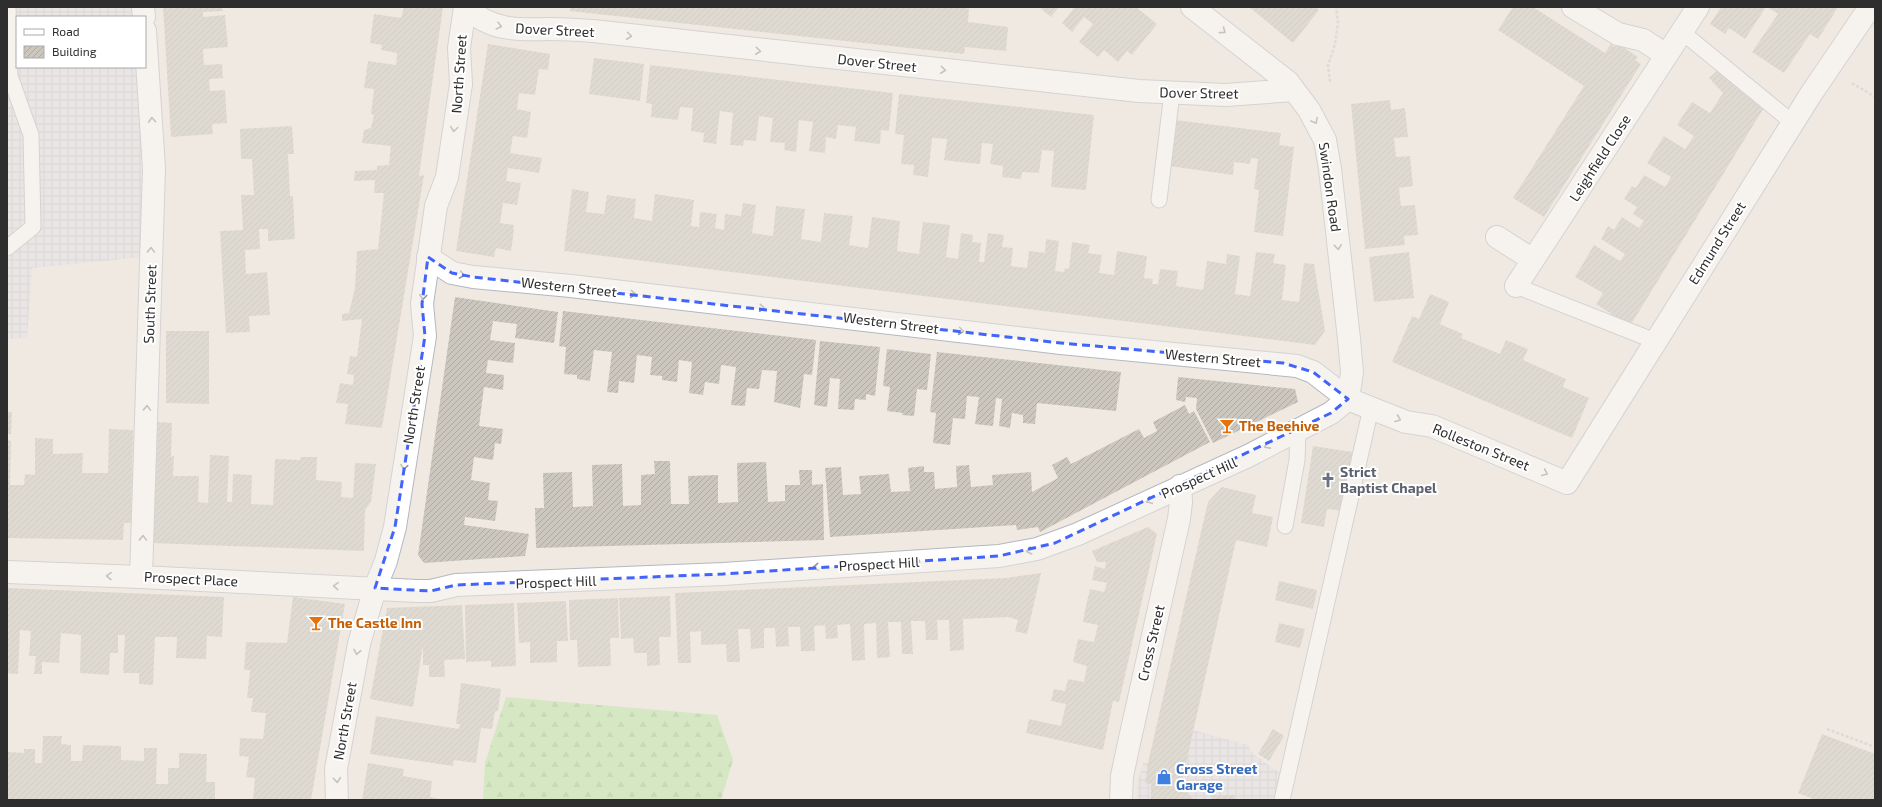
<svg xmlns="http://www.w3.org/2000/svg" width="1882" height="807" font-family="'Exo 2',sans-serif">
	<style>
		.industrial { fill: url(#industrial-grid) }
		.forest { fill: url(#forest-firs) }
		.building { fill: url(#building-hatch) }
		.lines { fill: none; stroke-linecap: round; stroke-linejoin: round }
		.lane-casing { stroke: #b4b7c1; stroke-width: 17 }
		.street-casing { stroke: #b4b7c1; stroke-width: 24 }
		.path { stroke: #c9c9c9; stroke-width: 2.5; stroke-dasharray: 3 2; stroke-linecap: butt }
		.lane { stroke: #fff; stroke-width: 15 }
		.street { stroke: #fff; stroke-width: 22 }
		.oneway { stroke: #969696 }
		.marked { fill: none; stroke: #4264fb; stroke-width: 3; stroke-dasharray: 8 5; stroke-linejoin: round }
		.labels { text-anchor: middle; stroke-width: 4; stroke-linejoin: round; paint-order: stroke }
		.street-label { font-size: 14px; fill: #2e2e2e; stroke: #fff }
		.food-label { font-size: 14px; font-weight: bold; fill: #c56008; stroke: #fff; text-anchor: start }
		.worship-label { font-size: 14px; font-weight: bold; fill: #5b616d; stroke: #fff; text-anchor: start }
		.shop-label { font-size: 14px; font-weight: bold; fill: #366cbe; stroke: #fff; text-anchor: start }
	</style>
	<defs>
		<pattern id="industrial-grid" width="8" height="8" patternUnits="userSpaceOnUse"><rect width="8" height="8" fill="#e3e1e8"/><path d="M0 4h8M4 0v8" fill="none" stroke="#c3c1c7"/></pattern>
		<pattern id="forest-firs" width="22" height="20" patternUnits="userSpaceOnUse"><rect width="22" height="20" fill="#b6e59e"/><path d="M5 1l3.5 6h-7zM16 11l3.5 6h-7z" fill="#9dc588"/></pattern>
		<pattern id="building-hatch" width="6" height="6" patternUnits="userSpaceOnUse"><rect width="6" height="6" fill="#cbc7bf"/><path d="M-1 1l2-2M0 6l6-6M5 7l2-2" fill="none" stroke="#afaba4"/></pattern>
	</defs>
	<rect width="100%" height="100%" fill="#efe9e1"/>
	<path class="industrial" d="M7 7H131L132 17H17V67H136L140 124 144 257 32 268 27 338 7 339Z
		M1193 730 1248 745 1252 753 1281 774 1275 800H1137V786L1143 763H1148Z"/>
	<path class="forest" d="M506 697 717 715 733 760 721 800H483L485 763Z"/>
	<path class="building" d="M163 7H222L223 11 203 12V17L225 15 228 47 203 49 204 65 222 64 223 78 209 79 210 91 225 90 227 123 212 124 213 134 171 137Z
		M404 7H443L419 176 424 175 382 428 345 424 348 404 336 403 340 383 353 385 354 375 347 374 350 356 357 357 362 319 342 321V314L349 313 355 288 357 251 378 249 384 193H374L375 180 354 181 355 171 377 170V166L389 165 390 154 391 146 362 143 364 130 371 128 374 115 371 114 374 89 364 88 368 61 396 65 397 53 381 50 382 45 370 43 374 14 401 18Z
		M571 7H959L969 9 968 22 1008 27 1006 51 965 47 964 54 570 11Z
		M1043 7H1059L1051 17 1041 9Z
		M1072 7H1136L1157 24 1132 55 1127 51 1118 62 1104 50 1098 57 1079 42 1093 24 1084 17 1072 32 1062 23 1074 8Z
		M1249 7H1315L1319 10 1293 43Z
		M1513 7H1533L1605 53 1611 44 1615 47 1617 43 1638 57 1635 60 1641 64 1544 217 1513 198 1584 86 1498 30Z
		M1721 7H1766L1745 39 1729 28 1725 34 1710 24Z
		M1767 7H1838L1818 39 1810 34 1784 73 1752 52 1778 14Z
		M488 44 550 54 548 70 539 69 535 95 519 93 517 109 531 112 527 138 513 136 510 153 542 158 539 173 508 168 506 181 521 183 517 205 503 203 500 223 514 225 513 237 511 251 496 248 494 257 456 251Z
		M594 58 644 64 640 101 589 94Z
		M650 65 893 93 889 131 881 130 880 144 854 141 856 127 838 125 836 139 826 137 825 153 809 151 813 122 799 120 796 152 784 150 785 143 770 142 773 118 759 116 756 141 744 140 743 146 730 145 733 113 720 111 716 144 703 142 704 133 691 131 693 108 680 107 678 120 651 117 652 104 646 103Z
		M1719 69 1765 106 1630 326 1596 304 1603 293 1575 277 1594 245 1620 261 1625 254 1601 239 1608 226 1614 230 1622 217 1639 228 1644 221 1633 214 1637 207 1624 199 1632 186 1636 188 1644 175 1665 187 1671 177 1647 163 1664 136 1685 149 1694 136 1677 125 1692 102 1710 113 1723 93 1709 78Z
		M899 94 1094 115 1086 190 1051 187 1054 151 1042 150 1039 173 1022 172 1021 179 1002 177 1003 166 990 164 993 144 982 143 980 164 960 162 944 160 947 139 932 138 928 177 913 175 914 165 901 164 904 135 895 134Z
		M1390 100 1391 110 1405 108 1408 137 1394 138 1396 157 1410 156 1413 186 1399 188 1401 206 1415 205 1418 235 1404 236 1405 245 1365 249 1351 104Z
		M1175 120 1281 133 1279 145 1294 147 1283 236 1254 232 1259 190 1254 189 1258 159 1251 158 1250 164 1234 162 1233 175 1169 166Z
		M292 126 294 154H288L290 196H293L295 239 268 241V229H259L260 249 245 250 246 274 267 272 270 315 249 316 250 332 226 333 220 231 243 230 241 195H254L252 159H241L240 129Z
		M572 189 589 192 586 212 604 214 607 195 636 199 634 218 652 221 655 194 694 200 691 226 699 227 700 212 717 214 715 228 724 230 725 214 741 216 743 203 756 205 752 233 773 236 776 206 805 209 801 239 821 242 824 213 853 216 849 245 868 248 872 217 900 221 897 251 919 254 923 222 950 225 946 257 958 259 961 233 973 235 972 242 981 243 979 262H984L988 233 1004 235 1002 247 1013 248 1011 266 1027 268 1029 251 1045 253 1046 239 1059 241 1055 271 1064 272 1065 268 1069 269 1072 242 1090 245 1088 253 1102 255 1099 273 1114 275 1117 251 1147 256 1144 278 1153 279 1152 284H1158L1160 269 1178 271 1176 286 1203 290 1207 261 1226 264 1227 254 1240 256 1235 294 1250 296 1256 252 1275 254 1273 263 1286 265 1282 300 1299 302 1304 263 1314 264 1325 331 1315 345 564 251Z
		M1409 252 1414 298 1374 302 1369 257Z
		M1430 294 1449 302 1440 324 1463 334 1461 338 1500 354 1506 340 1528 349 1523 360 1566 379 1563 387 1589 398 1572 438 1392 362 1412 316 1419 319Z
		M455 297 558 312 554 343 515 338 517 324 493 321 490 340 515 343 513 363 488 360 486 373 504 375 503 390 484 387 479 426 503 429 501 444 495 443 493 460 474 457 471 480 490 483 488 500 498 501 495 521 465 517 464 525 529 534 525 556 424 563 418 555Z
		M563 311 816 340 812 375 804 374 800 408 774 402 777 371 762 370 759 389 747 388 745 406 731 405 736 367 721 365 719 384 705 382 703 395 689 393 692 362 679 360 677 382 662 380V376L650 375 652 357 637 355 634 383 619 381 618 393 607 392 612 352 594 350 590 381 577 379V375L564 374 566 347 559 346Z
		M166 331H209V404L166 403Z
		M820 341 880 347 875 396 866 394V400L855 399 854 410 838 409 840 379 830 378 827 407 814 405Z
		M887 349 931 354 927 390 917 389 914 416 902 415 903 413 887 411 890 387 883 386Z
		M937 352 1121 372 1116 411 1037 403 1035 424 1023 423V415L1012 413 1010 428 999 426 1002 399 996 398 993 426 975 424 979 397 967 396 965 419 953 418 950 445 933 443 936 413 930 412Z
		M1178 377 1295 389 1298 402 1213 443 1196 409 1197 398 1186 397 1185 402 1176 400Z
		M1185 405 1189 414 1194 411 1210 442 1040 532 1038 527 1017 530 1016 525 830 537 825 468 841 467 843 495 861 494 859 476 889 474 891 492 910 491 908 468 924 466V472H934L935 489 957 487 956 466 969 465 971 487 993 485 992 475 1031 472 1032 492 1058 478 1052 465 1067 457 1071 464 1139 429 1144 438 1157 431 1153 422Z
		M7 412H12L11 434H7Z
		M157 422 172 423 171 457 174 456 173 476H199L198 502 208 503 210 455 229 456 227 502H232L233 474 252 475 251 504 273 505 275 459 300 460 301 457H317L316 480 342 482 341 497 353 498 355 463 376 464 371 502 365 510 364 551 152 543Z
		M109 429 133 430 131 523H124L123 540 7 538V440L11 441 10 485H24L25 474 35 475V438L53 439V454L83 453 82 473H108Z
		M1313 446 1353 452 1344 511 1327 509 1324 527 1301 523Z
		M654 461H670L671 504H689L688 476 718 475V503L738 502 737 463 766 462 768 502 785 501V485H800L799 470H812V485L823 484 824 540 536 548 535 508H544L543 473 572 472 573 507 593 506 592 465 622 464 623 506 641 505V475L655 474Z
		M1222 487 1256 495 1252 513 1273 517 1267 547 1236 540 1180 790 1186 792 1195 800H1151V784L1145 783 1148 763 1201 532 1208 502Z
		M1148 527 1157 534 1119 702 1113 701 1103 750 1026 733 1029 719 1061 726 1066 704 1051 701 1054 689 1065 691 1068 679 1084 682 1087 666 1073 662 1078 639 1094 642 1098 625 1083 622 1085 610 1090 589 1104 592 1107 583 1092 580 1095 566 1105 569 1106 562H1097L1092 551Z
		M1041 573 1027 634 1015 631 1018 620 1008 617 963 619 964 650 950 651 949 620H937L938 640H926L925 621H911L913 654H902L901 622H888L890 657 877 658 876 623 864 624 865 660 852 661 850 624 837 625 838 638 826 639 825 625 814 626 815 651H801L800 627H788L789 646 776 647 775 628H764V648L751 649 750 629H738L740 662H727L726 644 701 645V631L690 632 691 663H678L675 593 1006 578Z
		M1279 581 1317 590 1313 609 1275 600Z
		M7 588 224 597 222 637 207 636 206 659 176 658 177 637H155L153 685 139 684V673H123L125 635H118V653H110L109 675 80 673 81 635 61 633 59 663 42 662V674H34L36 656H29L31 631 20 630 18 674 7 673Z
		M670 596 671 637H659L660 665 647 666V653H634L633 638 621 639 619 598Z
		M293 597 345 604 311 800H253L255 778 246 777 249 757 239 756 240 738 263 739 266 713 251 712 253 698H247L250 670H244L246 642 287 643Z
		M618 598 619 638H610L611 666 578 667 577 640H570L569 600Z
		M566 601 568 641H557V662L530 663V642L519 643 517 603Z
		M514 603 516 666 491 667V661L466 662 465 605Z
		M462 605 465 659 444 660 445 677H429V665H423V645L413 707 370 699 387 608Z
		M1279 623 1305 629 1300 648 1275 642Z
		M461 683 501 689 498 711H495L492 729 481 728 476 763 454 760 453 766 370 754 376 716 459 729 460 724H456Z
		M1273 729 1284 736 1269 761 1258 754Z
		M1822 734 1875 754V800H1816L1798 793Z
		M43 736H62L61 744 71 745V761H82L83 745 121 746V760L144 761V748H157L156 784H168V768H179V753L207 754 206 782H215V800H7L8 752 24 753V749H35V763H42Z
		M368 763 404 769 403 776 432 781 430 797 445 800H362Z
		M1213 795H1235V800H1213Z"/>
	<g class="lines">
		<g class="lane-casing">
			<path id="lane" d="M1682 32 1793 123
				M7 76H10L8 7
				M1159 200 1172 93
				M7 248 33 227 31 135 10 76
				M1516 286 1655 341
				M1285 526 1297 460 1298 430
				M1282 800 1371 408"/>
		</g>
		<g class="street-casing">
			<path id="street" d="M143 7 144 17
				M466 7C491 31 517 30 550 29 564 29 579 30 593 31L1139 91 1226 95 1294 90
				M1192 7 1288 82 1309 110 1325 140 1330 169 1349 339 1352 372 1348 399
				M1573 7 1618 34 1643 40 1666 55
				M1497 237 1533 260
				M428 257 452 273 473 277 571 286 1061 343 1297 366 1313 372 1348 399 1406 422 1432 426 1567 483 1811 94 1870 7
				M1516 286 1698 7
				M7 572 141 577 417 591H431L456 585 723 574 999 556 1037 549 1078 534 1248 456 1331 413 1348 399
				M141 577 154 169 145 31
				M337 800 336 769 359 644 375 588 386 561 395 527 425 336 422 304 436 206 447 177 461 84 459 48 465 7
				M1121 800 1122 776 1129 743 1179 519 1181 502 1180 486"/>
		</g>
		<path class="path" d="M1330 82 1328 66 1335 44 1338 23 1336 7
			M1852 83 1875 97
			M1827 729 1875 747"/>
		<use href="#lane" class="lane"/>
		<use href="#street" class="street"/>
	</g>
	<defs><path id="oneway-chevron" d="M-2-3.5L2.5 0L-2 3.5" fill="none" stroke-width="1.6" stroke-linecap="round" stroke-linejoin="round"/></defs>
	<g class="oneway">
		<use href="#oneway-chevron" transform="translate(499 26) rotate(14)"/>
		<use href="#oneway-chevron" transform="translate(1223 31) rotate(37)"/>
		<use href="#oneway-chevron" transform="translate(629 36) rotate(7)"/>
		<use href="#oneway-chevron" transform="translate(758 51) rotate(6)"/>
		<use href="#oneway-chevron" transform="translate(943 70) rotate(6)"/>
		<use href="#oneway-chevron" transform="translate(152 120) rotate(-94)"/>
		<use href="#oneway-chevron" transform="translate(1315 121) rotate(61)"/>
		<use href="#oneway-chevron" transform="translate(454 129) rotate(98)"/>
		<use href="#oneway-chevron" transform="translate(1338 247) rotate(84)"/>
		<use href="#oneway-chevron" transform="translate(151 250) rotate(-88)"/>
		<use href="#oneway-chevron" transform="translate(462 275) rotate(11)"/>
		<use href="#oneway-chevron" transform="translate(633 294) rotate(6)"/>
		<use href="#oneway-chevron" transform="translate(423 297) rotate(97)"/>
		<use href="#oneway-chevron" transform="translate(762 308) rotate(6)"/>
		<use href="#oneway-chevron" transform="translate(961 331) rotate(7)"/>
		<use href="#oneway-chevron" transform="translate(147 408) rotate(-88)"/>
		<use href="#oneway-chevron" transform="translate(1398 419) rotate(22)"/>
		<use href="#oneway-chevron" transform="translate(1267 446) rotate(152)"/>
		<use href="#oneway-chevron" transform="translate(404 467) rotate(99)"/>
		<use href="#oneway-chevron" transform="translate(1545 473) rotate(23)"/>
		<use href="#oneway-chevron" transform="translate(1149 501) rotate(155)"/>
		<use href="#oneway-chevron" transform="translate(143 538) rotate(-88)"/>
		<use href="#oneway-chevron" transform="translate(1029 551) rotate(167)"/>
		<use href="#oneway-chevron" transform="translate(816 567) rotate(176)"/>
		<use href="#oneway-chevron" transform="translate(109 576) rotate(-178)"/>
		<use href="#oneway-chevron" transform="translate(336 586) rotate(-177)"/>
		<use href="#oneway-chevron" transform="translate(357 652) rotate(101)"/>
		<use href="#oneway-chevron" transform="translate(337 780) rotate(85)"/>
	</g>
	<path d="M0 0H1882V807H0ZM428 257 452 273 473 277 1061 343 1283 363 1313 372 1348 399 1331 413 1055 543 999 556 723 574 456 585 431 591 375 588 395 527 425 336 422 304Z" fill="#efe9e1" fill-opacity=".55" fill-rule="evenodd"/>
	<path class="marked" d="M428 257 452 273 473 277 1061 343 1283 363 1313 372 1348 399 1331 413 1055 543 999 556 723 574 456 585 431 591 375 588 395 527 425 336 422 304Z"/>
	<defs>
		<g id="bar-bare" transform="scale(1.2)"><path d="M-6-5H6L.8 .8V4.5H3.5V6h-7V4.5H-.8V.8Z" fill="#e8710a" stroke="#fff" stroke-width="2.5" paint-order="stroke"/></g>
		<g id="church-bare" transform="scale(1.2)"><path d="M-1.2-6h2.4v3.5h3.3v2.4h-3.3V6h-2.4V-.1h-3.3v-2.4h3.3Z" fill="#6b7280" stroke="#fff" stroke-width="2.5" paint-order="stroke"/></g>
		<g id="shop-bare" transform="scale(1.2)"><path d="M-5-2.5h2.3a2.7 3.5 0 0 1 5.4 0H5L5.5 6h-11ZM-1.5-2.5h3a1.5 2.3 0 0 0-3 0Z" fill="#3f7fe0" stroke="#fff" stroke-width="2.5" paint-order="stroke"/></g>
	</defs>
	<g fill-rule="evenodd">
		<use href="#bar-bare" x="1227" y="426"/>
		<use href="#church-bare" x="1328" y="480"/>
		<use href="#bar-bare" x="316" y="623"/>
		<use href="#shop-bare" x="1164" y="777"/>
	</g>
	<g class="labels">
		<g class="street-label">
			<text transform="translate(555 30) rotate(3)" y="5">Dover Street</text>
			<text transform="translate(877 63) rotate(6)" y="5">Dover Street</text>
			<text transform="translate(459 74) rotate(-86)" y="5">North Street</text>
			<text transform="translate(1199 93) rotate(1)" y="5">Dover Street</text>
			<text transform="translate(1600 158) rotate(-57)" y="5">Leighfield Close</text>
			<text transform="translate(1330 187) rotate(82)" y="5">Swindon Road</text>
			<text transform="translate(1717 243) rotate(-58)" y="5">Edmund Street</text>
			<text transform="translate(569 287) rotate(6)" y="5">Western Street</text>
			<text transform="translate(150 304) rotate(-88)" y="5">South Street</text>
			<text transform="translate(891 323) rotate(7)" y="5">Western Street</text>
			<text transform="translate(1213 358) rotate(5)" y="5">Western Street</text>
			<text transform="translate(414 405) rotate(-81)" y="5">North Street</text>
			<text transform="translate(1481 447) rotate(22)" y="5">Rolleston Street</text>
			<text transform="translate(1199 478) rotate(-24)" y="5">Prospect Hill</text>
			<text transform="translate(879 564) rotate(-3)" y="5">Prospect Hill</text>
			<text transform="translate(191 579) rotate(3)" y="5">Prospect Place</text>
			<text transform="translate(556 582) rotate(-2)" y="5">Prospect Hill</text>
			<text transform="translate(1151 643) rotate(-77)" y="5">Cross Street</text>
			<text transform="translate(345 721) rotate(-80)" y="5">North Street</text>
		</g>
		<g class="food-label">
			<text x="1239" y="431">The Beehive</text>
			<text x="328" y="628">The Castle Inn</text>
		</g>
		<g class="worship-label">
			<text x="1340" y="477">Strict<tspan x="1340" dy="16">Baptist Chapel</tspan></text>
		</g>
		<g class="shop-label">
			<text x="1176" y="774">Cross Street<tspan x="1176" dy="16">Garage</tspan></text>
		</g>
	</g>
	<rect width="1882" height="807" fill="none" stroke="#2e2e2e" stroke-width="16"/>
	<rect x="16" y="16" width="130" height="52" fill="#ffffff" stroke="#ababab"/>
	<rect x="24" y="29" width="20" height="6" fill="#ffffff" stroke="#ababab"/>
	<text x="52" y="36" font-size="12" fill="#2e2e2e">Road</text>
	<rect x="24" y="46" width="20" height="12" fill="url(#building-hatch)" stroke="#ababab"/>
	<text x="52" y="56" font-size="12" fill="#2e2e2e">Building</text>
</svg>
